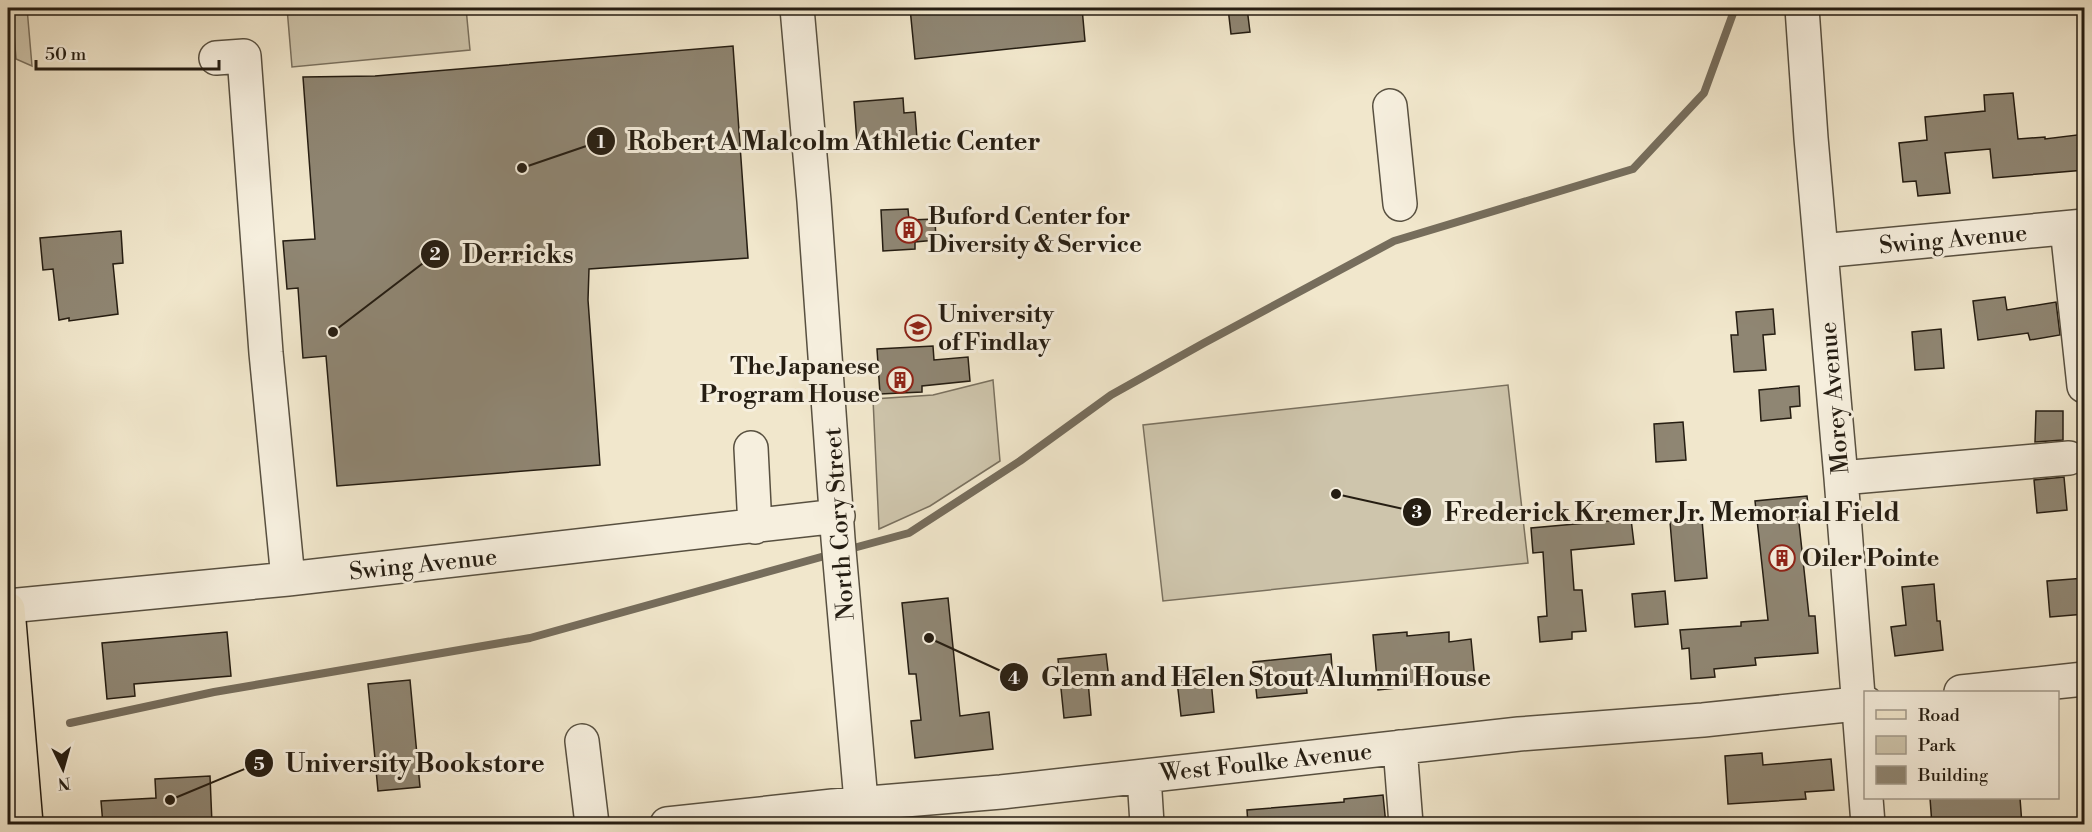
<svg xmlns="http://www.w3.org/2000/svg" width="2092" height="832" font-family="'Libre Bodoni',serif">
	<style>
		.green { fill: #cec5ac; stroke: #7a715f; stroke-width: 1.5 }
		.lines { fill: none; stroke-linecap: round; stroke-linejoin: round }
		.stream { stroke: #766d5c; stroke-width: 8 }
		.building { fill: #8f8673; stroke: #251d12; stroke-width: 1.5 }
		.minor-casing { stroke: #585040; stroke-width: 36 }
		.major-casing { stroke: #251d12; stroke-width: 36 }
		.minor { stroke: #f6efde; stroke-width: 33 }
		.major { stroke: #f1e7cc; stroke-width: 33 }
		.labels { text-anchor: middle; stroke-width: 6; stroke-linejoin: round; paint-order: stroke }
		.poi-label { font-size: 24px; font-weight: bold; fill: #251d12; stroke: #f6efde; text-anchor: start }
		.street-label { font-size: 24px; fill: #251d12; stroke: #f6efde }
		.leader { fill: none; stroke: #251d12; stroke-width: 2 }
		.callout-dot { fill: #251d12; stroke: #f6efde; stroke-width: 2 }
		.mark-label { font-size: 18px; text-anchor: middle; font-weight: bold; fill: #fff }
		.callout-label { font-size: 26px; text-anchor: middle; font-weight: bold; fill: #251d12; stroke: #f6efde; stroke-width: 6; stroke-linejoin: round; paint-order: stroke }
	</style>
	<rect width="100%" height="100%" fill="#f1e7cc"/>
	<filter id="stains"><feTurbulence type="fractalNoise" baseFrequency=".00333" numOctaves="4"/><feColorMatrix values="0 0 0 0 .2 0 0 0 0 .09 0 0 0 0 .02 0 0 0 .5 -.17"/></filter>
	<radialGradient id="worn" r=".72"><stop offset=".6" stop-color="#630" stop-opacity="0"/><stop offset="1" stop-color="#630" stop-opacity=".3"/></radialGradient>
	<path class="green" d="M12 8H27L32 66 16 59Z
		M287 8H466L470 50 292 67Z
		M993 380 1000 461 930 506 879 529 873 399 933 395Z
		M1508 385 1528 563 1163 601 1143 425Z"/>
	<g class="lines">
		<path class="stream" d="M846 550 909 533 1020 461 1111 395 1204 343 1394 241 1633 169 1704 93 1735 8
			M70 723 214 692 530 638 832 554"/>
	</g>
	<path class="building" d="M910 8H1082L1085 41 915 59Z
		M1228 8H1247L1250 32 1231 34Z
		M733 46 748 258 589 269 588 300 600 465 337 486 326 356 303 358 298 288 287 289 283 241 315 239 303 77 375 76Z
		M2013 93 2018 139 2045 137V139L2085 134V170L1993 178 1990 149 1945 153 1950 193 1918 196 1916 181 1903 182 1899 143 1927 140 1925 117 1985 111 1984 95Z
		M903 98 904 113 915 112 917 139 857 143 854 102Z
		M908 209 909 220 935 219 936 240 915 242V249L883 251 881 210Z
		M121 231 123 263 113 264 118 314 69 321V318L59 320 53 269 43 270 40 238Z
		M2005 297 2007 310 2056 302 2060 335 2030 340 2028 333 1978 340 1973 301Z
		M1773 309 1775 334 1763 335 1766 370 1734 372 1731 335H1738L1736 312Z
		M1941 329 1944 368 1915 370 1912 332Z
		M933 346 934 360 968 357 970 381 922 386V392L880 394 877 349Z
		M1799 386 1800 406 1790 407 1791 418 1761 421 1759 390Z
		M2036 411H2063V440L2035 442Z
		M1683 422 1686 460 1656 462 1654 424Z
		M2064 477 2067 510 2037 513 2034 480Z
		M1807 496 1810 522 1799 523 1809 616H1815L1818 653 1755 658 1756 665 1714 669 1715 677 1691 679 1689 648 1682 649 1680 630 1741 626V622L1768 620 1755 501Z
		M1631 519 1634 544 1571 550 1574 590H1582L1586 631 1572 632V639L1540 642 1538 617 1547 616 1543 552 1533 553 1531 528Z
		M1702 520 1707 578 1675 581 1670 522Z
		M2085 578V614L2050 617 2047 581Z
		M1934 584 1937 621H1940L1943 650 1895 656 1891 627 1906 625 1902 587Z
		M1665 591 1668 624 1635 627 1632 594Z
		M948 598 960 716 989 712 993 749 915 758 911 721 921 720 916 674H909L902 603Z
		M227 632 231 676 134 684 135 696 107 699 102 643Z
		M1407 632V636L1449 632V642L1471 639 1475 680 1378 690 1373 635Z
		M1106 654 1109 679 1088 681 1091 715 1064 718 1058 659Z
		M1331 654 1333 681 1306 683 1307 693 1257 698 1253 662Z
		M1210 669 1214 712 1181 716 1176 672Z
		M410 680 420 787 378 791 368 684Z
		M1762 753 1763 765 1831 759 1834 790 1805 792 1806 799 1728 804 1725 756Z
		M210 776 212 824 103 825 101 801 156 798 155 779Z
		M1383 795 1386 825H1248L1247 810 1344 802V799Z
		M1930 798H2020L2022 825H1932Z"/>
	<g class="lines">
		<g class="minor-casing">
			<path id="minor" d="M797 8 814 201 838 539 863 824
				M1802 8 1811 138 1841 478 1868 824
				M216 58 244 56 266 353 288 579
				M1390 106 1400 204
				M2067 228 2084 386
				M1821 251 2084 226
				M751 448 755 527
				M1841 478 2069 458
				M8 606 288 579 838 516
				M1961 692 2084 679
				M582 741 592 824
				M1400 747 1406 824
				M1144 776 1147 824
				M667 824 833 806 1001 792 1519 734 1703 720 1866 703"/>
		</g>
		<g class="major-casing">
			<path id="major" d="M8 609 26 824"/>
		</g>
		<use href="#minor" class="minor"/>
		<use href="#major" class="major"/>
	</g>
	<defs>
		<g id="building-ring" transform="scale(1.35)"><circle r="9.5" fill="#f6efde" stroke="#8f2418" stroke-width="1.5"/><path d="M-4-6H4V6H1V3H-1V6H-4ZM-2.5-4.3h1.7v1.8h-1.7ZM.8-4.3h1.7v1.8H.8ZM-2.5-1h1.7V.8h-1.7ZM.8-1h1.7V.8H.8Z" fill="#8f2418"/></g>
		<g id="university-ring" transform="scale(1.35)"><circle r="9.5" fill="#f6efde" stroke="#8f2418" stroke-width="1.5"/><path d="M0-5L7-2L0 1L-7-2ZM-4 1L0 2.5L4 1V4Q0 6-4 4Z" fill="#8f2418"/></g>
	</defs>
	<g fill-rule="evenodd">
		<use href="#building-ring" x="909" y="230"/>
		<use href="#university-ring" x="918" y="328"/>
		<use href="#building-ring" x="900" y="380"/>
		<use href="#building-ring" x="1782" y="558"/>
	</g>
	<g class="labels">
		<g class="poi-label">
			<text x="928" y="224">Buford Center for<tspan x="928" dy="28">Diversity &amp; Service</tspan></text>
			<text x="938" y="322">University<tspan x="938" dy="28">of Findlay</tspan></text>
			<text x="880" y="374" text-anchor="end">The Japanese<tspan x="880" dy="28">Program House</tspan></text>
			<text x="1802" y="566">Oiler Pointe</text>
		</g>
		<g class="street-label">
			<text transform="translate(1953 239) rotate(-5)" y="8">Swing Avenue</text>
			<text transform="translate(1834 398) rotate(-95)" y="8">Morey Avenue</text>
			<text transform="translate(839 524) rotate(-94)" y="8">North Cory Street</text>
			<text transform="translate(423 564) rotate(-6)" y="8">Swing Avenue</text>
			<text transform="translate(1266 762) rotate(-6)" y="8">West Foulke Avenue</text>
		</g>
	</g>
	<path class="leader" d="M522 168L601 141M333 332L435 254M1336 494L1417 512M929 638L1014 677M170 800L259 763"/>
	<g class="callout-dot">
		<circle cx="522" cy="168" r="6"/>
		<circle cx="333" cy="332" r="6"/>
		<circle cx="1336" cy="494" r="6"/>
		<circle cx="929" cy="638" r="6"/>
		<circle cx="170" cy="800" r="6"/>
		<circle cx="601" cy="141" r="15"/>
		<circle cx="435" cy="254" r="15"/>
		<circle cx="1417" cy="512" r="15"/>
		<circle cx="1014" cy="677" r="15"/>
		<circle cx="259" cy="763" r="15"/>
	</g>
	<g class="mark-label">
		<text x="601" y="148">1</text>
		<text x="435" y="260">2</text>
		<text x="1417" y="518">3</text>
		<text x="1014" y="684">4</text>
		<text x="259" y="770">5</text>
	</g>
	<g class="callout-label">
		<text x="834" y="150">Robert A Malcolm Athletic Center</text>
		<text x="518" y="263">Derricks</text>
		<text x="1672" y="521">Frederick Kremer Jr. Memorial Field</text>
		<text x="1266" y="686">Glenn and Helen Stout Alumni House</text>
		<text x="415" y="772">University Bookstore</text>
	</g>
	<rect width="2092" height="832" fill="none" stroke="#f1e7cc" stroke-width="30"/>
	<rect x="9" y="9" width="2074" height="814" fill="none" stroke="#251d12" stroke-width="3"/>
	<rect x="15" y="15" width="2062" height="802" fill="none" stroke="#251d12" stroke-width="1.5"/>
	<rect x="1864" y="691" width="195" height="108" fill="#f6efde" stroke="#a29b8c" stroke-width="1.5"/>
	<rect x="1876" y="710" width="30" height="9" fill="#f1e7cc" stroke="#a29b8c" stroke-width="1.5"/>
	<text x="1918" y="721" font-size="18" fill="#251d12">Road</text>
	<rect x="1876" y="736" width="30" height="18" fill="#cec5ac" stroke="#a29b8c" stroke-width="1.5"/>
	<text x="1918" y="751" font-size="18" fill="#251d12">Park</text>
	<rect x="1876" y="766" width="30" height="18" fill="#8f8673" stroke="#a29b8c" stroke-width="1.5"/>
	<text x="1918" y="781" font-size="18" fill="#251d12">Building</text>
	<g transform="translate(63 769) rotate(175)" stroke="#f6efde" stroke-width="4.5" paint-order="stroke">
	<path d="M0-4.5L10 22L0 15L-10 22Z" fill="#251d12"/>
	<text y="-9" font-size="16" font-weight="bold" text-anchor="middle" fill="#251d12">N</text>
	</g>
	<path d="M36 60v9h183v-9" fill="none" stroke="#251d12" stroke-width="3"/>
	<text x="45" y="60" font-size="18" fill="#251d12" stroke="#f6efde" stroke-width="4.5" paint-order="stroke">50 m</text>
	<rect width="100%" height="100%" filter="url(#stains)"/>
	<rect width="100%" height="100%" fill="url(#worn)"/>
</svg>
